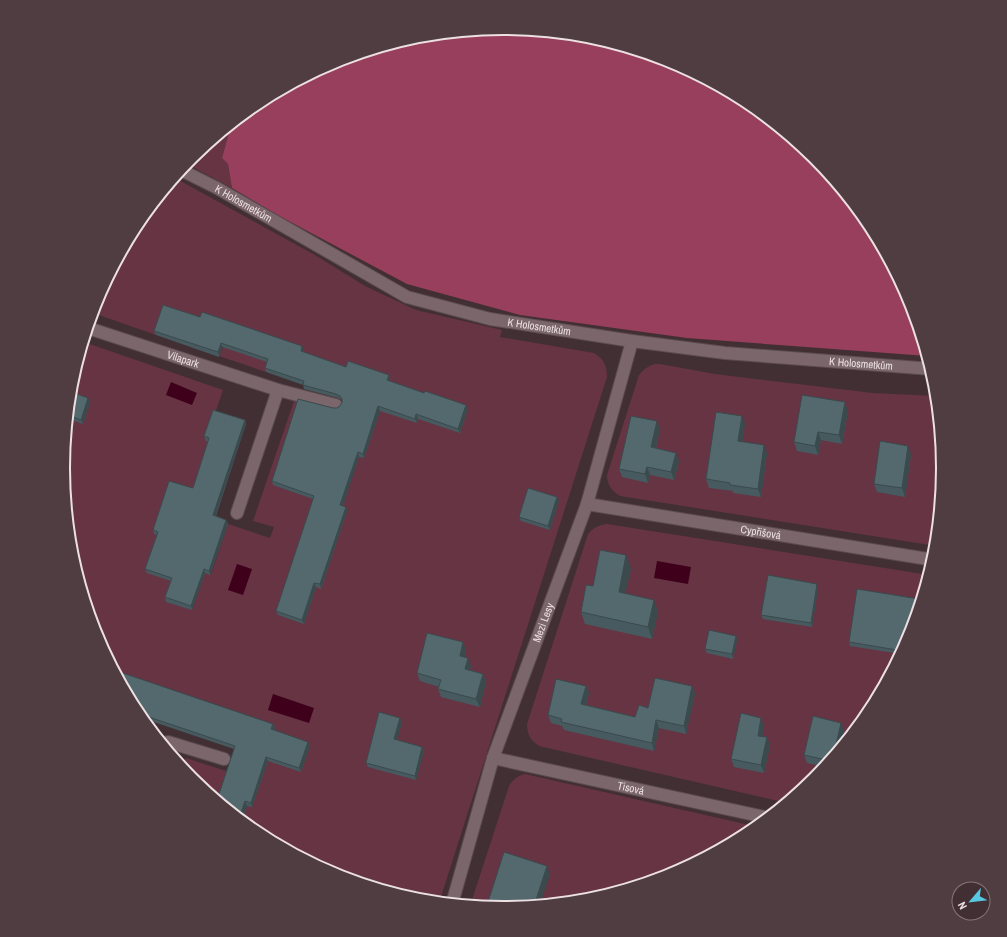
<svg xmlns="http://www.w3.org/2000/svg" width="1007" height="937" font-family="'Archivo Narrow',sans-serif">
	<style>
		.green { fill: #663443 }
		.forest { fill: #973f5c }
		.water { fill: #3f001b }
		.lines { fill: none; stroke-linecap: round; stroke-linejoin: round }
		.minor-casing { stroke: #5b4b50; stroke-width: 14 }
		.minor { stroke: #7b666b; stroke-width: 12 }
		.wall { fill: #475a5f }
		.shaded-wall { fill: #3a4a4d }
		.building { fill: #53696e; stroke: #3a4a4d }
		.labels { text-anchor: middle; stroke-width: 3; stroke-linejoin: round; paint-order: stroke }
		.street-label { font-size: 11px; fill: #ece0e3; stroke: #412f34 }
		.rim { fill: none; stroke: #ece0e3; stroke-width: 2 }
	</style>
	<rect width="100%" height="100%" fill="#412f34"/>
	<path class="green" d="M231 125 222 158 228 164 232 188 187 164 192 157Z
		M175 178 315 255 365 286 416 310 502 330 500 337 594 353C604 359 607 366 607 377L439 903 417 900 335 875 259 835 192 780 182 768 186 758 229 772 236 750 117 674 96 637 71 554 63 468 72 382 84 342 223 390 206 440 211 442 199 479 225 488 223 492 160 536 173 582 192 610 205 573 211 574 228 524 270 538 274 527 253 521 294 401 343 416 349 400 270 363 266 372 219 356 223 347 202 321 165 309 156 335 93 313 97 300 137 224Z
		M655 364H660L715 374 873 393 937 396 944 469 936 546 620 496C612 491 607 485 607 475L639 375C644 369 648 366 655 364Z
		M607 524 929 575 910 637 870 713 815 780 787 803 539 746C530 740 527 734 527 724L588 534C593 528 598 525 607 524Z
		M525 774 758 827 748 835 672 876 589 901 503 909 470 906 509 786C513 779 518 776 525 774Z"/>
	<path class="forest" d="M504 28 590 37 672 62 748 102 815 157 870 224 911 300 927 356 687 338 520 315 407 284 281 217 232 188 228 164 222 158 231 125 259 102 335 61 418 36Z"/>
	<path class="water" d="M171 382 197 393 192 405 166 395Z
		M657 561 691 567 688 584 654 578Z
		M237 564 252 569 243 595 228 590Z
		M273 694 314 708 309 723 268 710Z"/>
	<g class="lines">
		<g class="minor-casing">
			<g id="minor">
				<path id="s1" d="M181 170 217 188 407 297 490 319 632 341 725 353 932 369"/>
				<path id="s2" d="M88 328 278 390 336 405"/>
				<path id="s3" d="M587 504 934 560"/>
				<path d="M237 513 278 390"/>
				<path d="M168 742 224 759"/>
				<path id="s4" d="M493 758 769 818"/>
				<path id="s5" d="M452 904 493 758 587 504 632 341"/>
			</g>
		</g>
		<use href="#minor" class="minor"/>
	</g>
	<path class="wall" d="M200 317 304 350 303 352 346 367 389 375 390 379V381L468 409 460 433 418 419 417 423 380 411 364 458 359 457 350 483 343 506 346 507 347 511 321 589 316 587 304 624 278 615 276 611 313 499 273 485 272 481 333 408H337L340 406 342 402V400L338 398 304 389 303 385 266 372 265 368 267 362 222 347 219 357 156 335 154 331Z
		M79 360 81 364 71 392 90 402 83 424 68 419 72 382Z
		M848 411 842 444 821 440 818 455 797 451 794 442Z
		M245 420 246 424 216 516 226 520 228 524 210 575 205 573 192 610 166 602 165 597 171 581 147 573 145 569 157 535 154 534 153 530 193 488 208 442 206 441 204 436Z
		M745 424 742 442 767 453 761 497 733 493V491L709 488 706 479Z
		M660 429 656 448 679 461 674 480 650 475 648 483 622 477 619 469Z
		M911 454 905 497 877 492 874 484Z
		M559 501 550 530 521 521 519 517Z
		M631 568 625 594 658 612 652 639 585 624 581 612 593 586Z
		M818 588 812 627 763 619 761 615Z
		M736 636 737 640 733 659 707 653 705 649Z
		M910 637 901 654 850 646 849 642Z
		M463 642 466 651 464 657 471 666 470 670 483 674 486 682 480 707 441 697 438 689 439 687 420 681 417 673Z
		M586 686 589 693 586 705 635 717 648 708 692 686 695 694 686 734 659 728 654 751 564 730 562 726 551 723 548 715Z
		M137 713 273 724 275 728 274 730 308 742 310 746 301 772 268 761 252 807 247 806 242 821 234 749 142 718Z
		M402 722 397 740 422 747 424 751 416 780 368 767 366 763Z
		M841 723 844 731 840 750 825 767 807 763 804 755Z
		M764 726 762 737H767L770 746 764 773 734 767 731 759Z
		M550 874 503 909 488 907 487 905Z"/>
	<path class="shaded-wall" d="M221 343 222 347 219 357 218 352Z
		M302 346 304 350 302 355 301 351Z
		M79 360 81 364 70 395 71 383Z
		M389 375 390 379 389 384 387 380Z
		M88 398 90 402 83 424 81 420Z
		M845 402 848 411 842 444 839 435Z
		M466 405 468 409 460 433 458 429Z
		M378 406 380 411 364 458 363 454Z
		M416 414 418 419 417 423 415 419Z
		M742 416 745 424 741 449 738 441Z
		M245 420 246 424 214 520 213 515Z
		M657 421 660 429 654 455 651 447Z
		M818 432 821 440 818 455 815 446Z
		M764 445 767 453 761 497 758 489Z
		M908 446 911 454 905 497 902 488Z
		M358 452 359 457 342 509 340 505Z
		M676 453 679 461 674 480 671 472Z
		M647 467 650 475 648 483 645 474Z
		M557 497 559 501 550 530 548 526Z
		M346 507 347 511 321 589 320 584Z
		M226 520 228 524 210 575 209 571Z
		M626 555 631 568 623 604 619 592Z
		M204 569 205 573 192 610 191 606Z
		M314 583 316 587 304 624 302 620Z
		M817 584 818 588 812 627 811 623Z
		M919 599 921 603 916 619Z
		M654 600 658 612 652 639 648 627Z
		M736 636 737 640 733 659 732 654Z
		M463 642 466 651 463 664 460 656Z
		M468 658 471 666 468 678 465 669Z
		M483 674 486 682 480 707 476 699Z
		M586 686 589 693 584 712 581 704Z
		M692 686 695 694 686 734 684 726Z
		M400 718 402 722 396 744 394 739Z
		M761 718 764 726 761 745 758 736Z
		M656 720 659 728 654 751 652 743Z
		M841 723 844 731 840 750 833 758Z
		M273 724 275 728 273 733 271 729Z
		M767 737 770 746 764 773 761 765Z
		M308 742 310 746 301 772 299 768Z
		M422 747 424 751 416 780 415 776Z
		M266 757 268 761 252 807 251 803Z
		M245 801 247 806 242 821 239 819Z
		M547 866 550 874 540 905 534 906Z
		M400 889 403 896 399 895Z"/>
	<path class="building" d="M163 305 200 317 202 312 302 346 301 351 346 367 348 361 389 375 387 380 424 393 425 391 466 405 458 429 416 414 415 419 378 406 363 454 358 452 349 478 340 505 346 507 320 584 314 583 302 620 276 611 314 496 272 481 298 399 333 408H337L340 406 342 402V399L340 396 336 394 303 385 304 381 265 368 268 359 221 343 218 352 154 331Z
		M71 392 88 398 81 420 68 415Z
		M802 395 845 402 839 435 818 432 815 446 794 442Z
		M213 410 245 420 213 515 226 520 209 571 204 569 191 606 165 597 172 578 145 569 158 532 153 530 169 481 193 488 209 438 204 436Z
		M716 412 742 416 738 441 764 445 758 489 730 485V483L706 479Z
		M631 416 657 421 651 447 676 453 671 472 647 467 645 474 619 469Z
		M880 441 908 446 902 488 874 484Z
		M528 488 557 497 548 526 519 517Z
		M600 550 626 555 619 592 654 600 648 627 581 612 586 585 593 586Z
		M768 575 817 584 811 623 761 615Z
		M857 589 919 599 916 619 910 637 903 651 849 642Z
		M709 630 736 636 732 654 705 649Z
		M427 633 463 642 460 656 468 658 465 669 483 674 476 699 438 689 441 680 417 673Z
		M114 670 273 724 271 729 308 742 299 768 266 757 251 803 245 801 239 819 217 800 235 746 137 713Z
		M655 678 692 686 684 726 656 720 652 743 561 722 562 719 548 715 556 679 586 686 581 704 635 717 639 705 648 708Z
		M379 712 400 718 394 739 422 747 415 776 366 763Z
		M741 713 761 718 758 736 767 737 761 765 731 759Z
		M813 716 841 723 833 758 831 761 804 755Z
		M504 852 547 866 534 906 503 909 497 908 487 905Z
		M333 868 400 889 399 895 335 875 331 873Z"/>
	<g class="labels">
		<g class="street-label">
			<text dy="4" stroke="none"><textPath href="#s1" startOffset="71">K Holosmetkům</textPath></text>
			<text dy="4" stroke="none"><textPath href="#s1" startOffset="395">K Holosmetkům</textPath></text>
			<text dy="4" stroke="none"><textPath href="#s2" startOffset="100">Vilapark</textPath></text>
			<text dy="4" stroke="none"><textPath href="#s1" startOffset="719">K Holosmetkům</textPath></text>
			<text dy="4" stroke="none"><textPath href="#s3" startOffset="176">Cypřišová</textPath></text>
			<text dy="4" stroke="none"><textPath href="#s5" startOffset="296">Mezi Lesy</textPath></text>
			<text dy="4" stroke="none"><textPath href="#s4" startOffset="141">Tisová</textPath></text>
		</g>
	</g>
	<path d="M0 0H1007V937H0ZM70 468a433 433 0 1 1 866 0a433 433 0 1 1-866 0Z" fill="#4f3d42" fill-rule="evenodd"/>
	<path class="rim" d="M70 468a433 433 0 1 1 866 0a433 433 0 1 1-866 0Z"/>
	<g transform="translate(971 901) rotate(242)"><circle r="19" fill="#412f34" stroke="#85767a"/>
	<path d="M0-3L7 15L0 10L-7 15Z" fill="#56c9e0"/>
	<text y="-6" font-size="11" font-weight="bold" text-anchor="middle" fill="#ece0e3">N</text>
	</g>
</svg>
